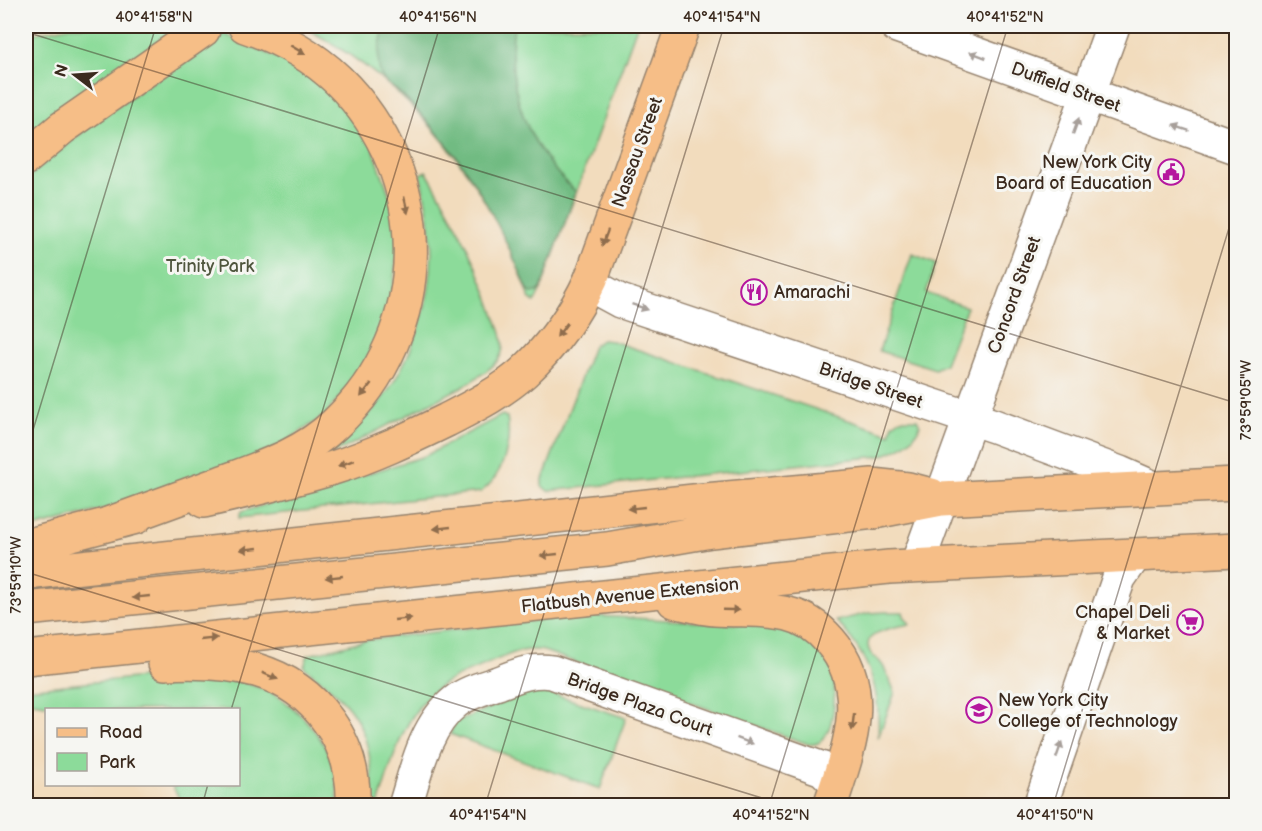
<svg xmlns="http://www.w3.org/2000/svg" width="1262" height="831" font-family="'Balsamiq Sans',sans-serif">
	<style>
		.green { fill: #8cdb9a; stroke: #64825c; stroke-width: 1.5 }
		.forest { fill: #71bb82; stroke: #567250; stroke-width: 1.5 }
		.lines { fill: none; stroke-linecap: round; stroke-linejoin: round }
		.minor-casing { stroke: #96836e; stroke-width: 36 }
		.major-casing { stroke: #96836e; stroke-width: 36 }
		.highway-casing { stroke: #96836e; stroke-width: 36 }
		.minor { stroke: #fff; stroke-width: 33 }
		.major { stroke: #f6be87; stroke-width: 33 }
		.highway { stroke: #f6be87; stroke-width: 33 }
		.oneway { fill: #8f6d4d }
		.oneway2 { fill: #a79f9a }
		.ticks { fill: none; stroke: #3b2a1e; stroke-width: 1.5; stroke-opacity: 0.45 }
		.labels { text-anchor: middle; stroke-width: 6; stroke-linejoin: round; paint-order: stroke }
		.street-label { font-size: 18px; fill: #3b2a1e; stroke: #f6f6f2 }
		.poi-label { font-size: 18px; fill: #3b2a1e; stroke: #f6f6f2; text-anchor: end }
		.park-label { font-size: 18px; fill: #4f563d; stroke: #f6f6f2 }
		.neatline { fill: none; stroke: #3b2a1e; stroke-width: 2 }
		.ticks-label { font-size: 15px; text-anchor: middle; fill: #3b2a1e }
	</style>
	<rect width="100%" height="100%" fill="#f6f6f2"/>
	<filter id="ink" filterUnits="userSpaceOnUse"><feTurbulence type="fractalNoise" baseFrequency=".0167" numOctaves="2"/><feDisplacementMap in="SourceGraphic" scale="12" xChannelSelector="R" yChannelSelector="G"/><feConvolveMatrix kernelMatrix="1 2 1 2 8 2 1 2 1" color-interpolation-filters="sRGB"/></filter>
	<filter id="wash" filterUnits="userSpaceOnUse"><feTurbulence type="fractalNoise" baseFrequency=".008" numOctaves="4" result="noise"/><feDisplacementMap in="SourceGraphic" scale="24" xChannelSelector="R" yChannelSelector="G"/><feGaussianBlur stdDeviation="1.35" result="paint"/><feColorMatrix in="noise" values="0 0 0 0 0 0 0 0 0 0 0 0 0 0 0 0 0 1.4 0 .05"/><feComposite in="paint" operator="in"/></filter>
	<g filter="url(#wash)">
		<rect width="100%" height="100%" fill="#f2dcbd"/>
		<path class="green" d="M71 26H182L54 113 26 138V35Z
			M301 26H637L541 289 535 302 530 300C525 280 515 260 506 241 461 147 394 74 301 26Z
			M224 34 283 60 311 77 337 97 368 134 400 225 391 306 366 365 325 415 278 447 131 502 26 530V180C86 124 155 79 224 34Z
			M426 171C454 217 478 265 495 316 499 327 505 341 502 352 498 366 480 375 469 383L333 454 329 452C344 437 361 424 375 407 412 365 436 294 431 237 430 216 424 195 420 174Z
			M912 254 936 263 926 293 967 307 945 364 935 369 879 351Z
			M602 340 612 341 890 434 893 424 900 419H917L920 425C914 442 898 450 881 456L548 491 542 486V482L593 346Z
			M502 415 507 417C512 444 503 476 481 492L239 518 241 512 425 456Z
			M887 612H903L904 616 910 624C897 627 859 631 870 652 872 657 877 658 880 662 887 669 890 683 895 692L878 738C881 690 870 656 836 621L869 613Z
			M596 616 777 626C784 628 793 629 800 632 805 635 825 652 828 657 839 676 838 751 808 744L544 651C523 646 506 656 487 664 473 670 457 675 445 683 404 708 392 762 378 805H371C375 772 369 730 346 704 334 690 319 679 304 667L308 655 366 640 546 619Z
			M184 673C192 673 200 672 208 673 221 675 258 686 270 692 301 709 330 742 336 778 338 787 338 796 338 805H183L172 785 238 784V710H68L52 705 26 701V689Z
			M536 688 626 718 600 789 450 734 455 723 458 721Z"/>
		<path class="forest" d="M385 26H514C505 91 528 148 576 192L541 289 537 292 531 293 528 290C505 238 481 186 445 142 431 125 417 109 401 94 396 89 387 85 383 79 374 64 380 41 385 26Z"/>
	</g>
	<g filter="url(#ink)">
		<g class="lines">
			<g class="minor-casing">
				<path id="minor" d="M897 26 1236 147
					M591 279 596 288 620 301 994 426 1120 473 1154 488
					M917 565 1113 26
					M405 806C416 771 425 726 455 702 467 692 484 688 498 683 516 676 531 669 552 672L823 769 837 783
					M1040 806 1119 578 1135 555"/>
			</g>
			<g class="major-casing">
				<path id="major" d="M204 501C247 491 290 481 333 468 372 456 410 438 447 420 474 406 502 392 524 372 553 345 575 314 591 279L683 26
					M26 546 136 517
					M26 573 694 501 872 485 908 489 931 495
					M674 601C688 604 701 608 715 609 739 611 764 608 788 614 805 618 819 628 830 641 873 690 848 751 830 806
					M26 609 607 549 711 531 874 512 941 499 1236 484
					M26 658 889 567 1236 550
					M165 663C196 661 226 662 256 670 317 688 356 743 353 806"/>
			</g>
			<g class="highway-casing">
				<path id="highway" d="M26 158 62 128 203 30
					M108 524C144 511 179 498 215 485 257 469 302 456 335 424 435 331 435 175 338 80 312 55 278 37 245 26"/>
			</g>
			<use href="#minor" class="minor"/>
			<use href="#major" class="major"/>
			<use href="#highway" class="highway"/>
		</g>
		<defs><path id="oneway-solid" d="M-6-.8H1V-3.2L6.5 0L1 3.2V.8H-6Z" transform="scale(1.5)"/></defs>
		<g class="oneway">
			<use href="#oneway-solid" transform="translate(298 50) rotate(31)"/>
			<use href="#oneway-solid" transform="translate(406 205) rotate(77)"/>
			<use href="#oneway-solid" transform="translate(605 238) rotate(110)"/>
			<use href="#oneway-solid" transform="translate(562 330) rotate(127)"/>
			<use href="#oneway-solid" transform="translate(366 390) rotate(128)"/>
			<use href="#oneway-solid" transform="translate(346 463) rotate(159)"/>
			<use href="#oneway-solid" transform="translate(636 508) rotate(174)"/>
			<use href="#oneway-solid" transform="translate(442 528) rotate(174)"/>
			<use href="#oneway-solid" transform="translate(249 549) rotate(174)"/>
			<use href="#oneway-solid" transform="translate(549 555) rotate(174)"/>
			<use href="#oneway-solid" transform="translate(334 577) rotate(174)"/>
			<use href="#oneway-solid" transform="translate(141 597) rotate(174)"/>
			<use href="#oneway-solid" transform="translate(731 610) rotate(2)"/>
			<use href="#oneway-solid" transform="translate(403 619) rotate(-6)"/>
			<use href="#oneway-solid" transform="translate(209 639) rotate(-6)"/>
			<use href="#oneway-solid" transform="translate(270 676) rotate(23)"/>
			<use href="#oneway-solid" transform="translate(853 722) rotate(97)"/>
		</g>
		<g class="oneway2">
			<use href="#oneway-solid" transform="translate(978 55) rotate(-160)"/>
			<use href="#oneway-solid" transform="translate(1076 126) rotate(-70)"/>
			<use href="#oneway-solid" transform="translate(1181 128) rotate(-161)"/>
			<use href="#oneway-solid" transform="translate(640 307) rotate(19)"/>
			<use href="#oneway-solid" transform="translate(745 741) rotate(20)"/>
			<use href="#oneway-solid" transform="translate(1059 750) rotate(-71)"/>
		</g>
	</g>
	<path class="ticks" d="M26 32 1236 403M26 453 156 26M26 572 788 806M231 710 440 26M202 806 208 784M485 806 724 26M769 806 1008 26M1053 806 1236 205"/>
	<defs>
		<g id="civic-ring" transform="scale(1.35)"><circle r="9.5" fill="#f6f6f2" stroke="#b5179e" stroke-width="1.5"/><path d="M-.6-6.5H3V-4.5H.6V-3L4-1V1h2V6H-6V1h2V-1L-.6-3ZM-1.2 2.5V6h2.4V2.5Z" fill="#b5179e"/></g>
		<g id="restaurant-ring" transform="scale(1.35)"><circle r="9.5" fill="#f6f6f2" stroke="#b5179e" stroke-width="1.5"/><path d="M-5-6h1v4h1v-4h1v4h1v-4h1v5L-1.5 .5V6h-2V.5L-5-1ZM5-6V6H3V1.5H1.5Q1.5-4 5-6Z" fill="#b5179e"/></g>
		<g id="supermarket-ring" transform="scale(1.35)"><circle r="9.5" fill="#f6f6f2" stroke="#b5179e" stroke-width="1.5"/><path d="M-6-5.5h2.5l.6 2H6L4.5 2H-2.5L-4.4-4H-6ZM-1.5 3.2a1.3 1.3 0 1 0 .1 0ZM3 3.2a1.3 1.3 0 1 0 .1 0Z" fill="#b5179e"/></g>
		<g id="university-ring" transform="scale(1.35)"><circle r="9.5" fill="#f6f6f2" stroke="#b5179e" stroke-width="1.5"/><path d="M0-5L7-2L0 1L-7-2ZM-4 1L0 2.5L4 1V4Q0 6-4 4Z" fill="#b5179e"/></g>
	</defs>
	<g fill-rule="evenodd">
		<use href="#civic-ring" x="1171" y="172"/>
		<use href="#restaurant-ring" x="754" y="292"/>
		<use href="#supermarket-ring" x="1190" y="622"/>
		<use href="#university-ring" x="979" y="710"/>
	</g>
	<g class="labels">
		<g class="street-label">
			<text transform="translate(1066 87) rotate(20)" y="6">Duffield Street</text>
			<text transform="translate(637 152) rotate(-70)" y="6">Nassau Street</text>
			<text transform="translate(1014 295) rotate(-70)" y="6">Concord Street</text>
			<text transform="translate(871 385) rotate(19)" y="6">Bridge Street</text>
			<text transform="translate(630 595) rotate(-6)" y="6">Flatbush Avenue Extension</text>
			<text transform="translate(640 704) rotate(20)" y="6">Bridge Plaza Court</text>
		</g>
		<g class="poi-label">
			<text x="1152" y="168">New York City<tspan x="1152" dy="21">Board of Education</tspan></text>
			<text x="774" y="298" text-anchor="start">Amarachi</text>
			<text x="1170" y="618">Chapel Deli<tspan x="1170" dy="21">&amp; Market</tspan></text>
			<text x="998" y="706" text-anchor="start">New York City<tspan x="998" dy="21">College of Technology</tspan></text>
		</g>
		<g class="park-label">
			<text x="210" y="272">Trinity Park</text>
		</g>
	</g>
	<rect width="1262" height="831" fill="none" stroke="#f6f6f2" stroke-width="66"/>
	<rect x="45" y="708" width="195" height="78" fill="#f6f6f2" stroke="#aba49d" stroke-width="1.5"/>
	<rect x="57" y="728" width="30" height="9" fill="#f6be87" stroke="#aba49d" stroke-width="1.5"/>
	<text x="99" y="738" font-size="18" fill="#3b2a1e">Road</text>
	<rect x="57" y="753" width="30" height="18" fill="#8cdb9a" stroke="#aba49d" stroke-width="1.5"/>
	<text x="99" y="768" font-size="18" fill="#3b2a1e">Park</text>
	<g transform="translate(75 75) rotate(287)" stroke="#f6f6f2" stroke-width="4.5" paint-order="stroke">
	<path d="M0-4.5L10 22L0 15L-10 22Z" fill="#3b2a1e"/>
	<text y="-9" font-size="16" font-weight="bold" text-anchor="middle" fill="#3b2a1e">N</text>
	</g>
	<rect x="33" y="33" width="1196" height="765" class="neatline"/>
	<g class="ticks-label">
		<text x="154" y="22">40°41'58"N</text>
		<text x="438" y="22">40°41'56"N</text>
		<text x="722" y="22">40°41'54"N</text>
		<text x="1005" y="22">40°41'52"N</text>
		<text transform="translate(1246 400) rotate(-90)" y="5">73°59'05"W</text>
		<text transform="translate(16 575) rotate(-90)" y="5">73°59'10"W</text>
		<text x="488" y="820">40°41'54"N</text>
		<text x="771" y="820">40°41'52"N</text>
		<text x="1055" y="820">40°41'50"N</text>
	</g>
</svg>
